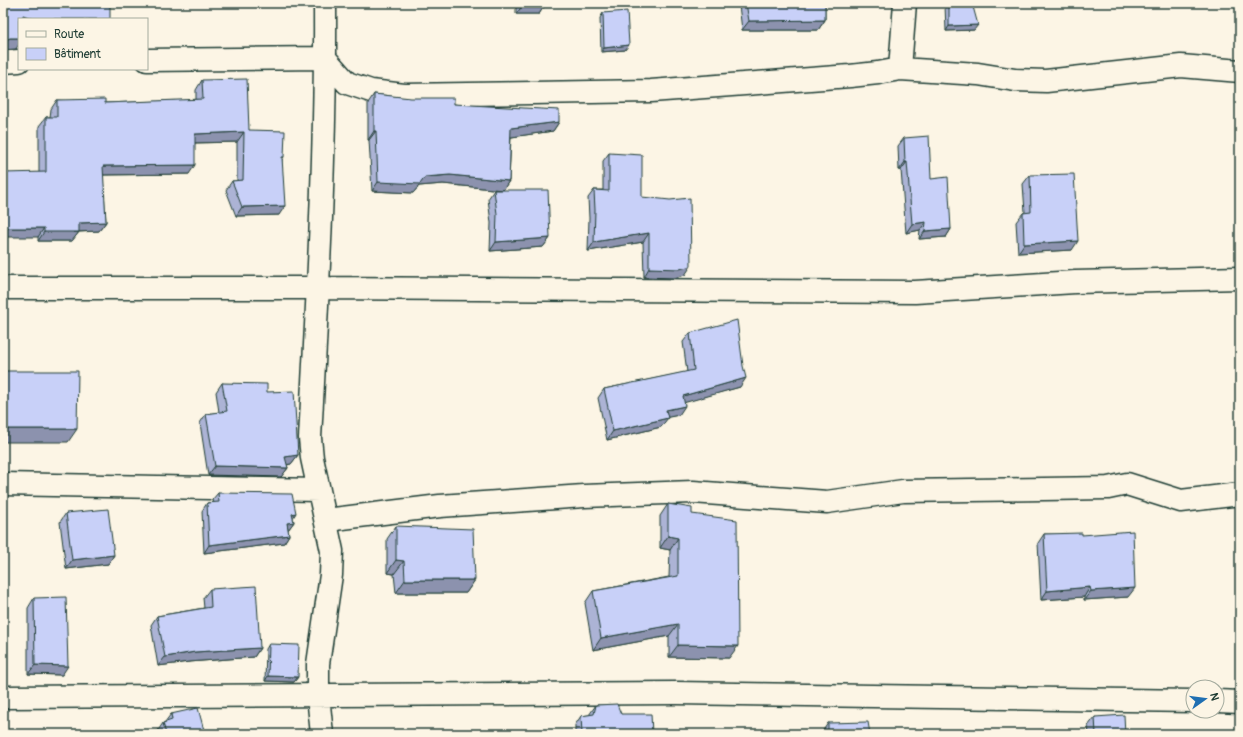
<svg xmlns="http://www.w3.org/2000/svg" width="1243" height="737" font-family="Pangolin,sans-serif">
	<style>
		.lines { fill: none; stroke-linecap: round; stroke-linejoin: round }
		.minor-casing { stroke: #1f3d34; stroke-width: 25 }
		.minor { stroke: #fcf5e5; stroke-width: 22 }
		.wall { fill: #acb3d5; stroke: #1f3d34 }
		.shaded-wall { fill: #8c92ae; stroke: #1f3d34 }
		.building { fill: #c8d0f8; stroke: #1f3d34 }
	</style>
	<rect width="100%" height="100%" fill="#fcf5e5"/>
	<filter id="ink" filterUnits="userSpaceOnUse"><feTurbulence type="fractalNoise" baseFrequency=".025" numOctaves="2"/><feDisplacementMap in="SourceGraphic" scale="8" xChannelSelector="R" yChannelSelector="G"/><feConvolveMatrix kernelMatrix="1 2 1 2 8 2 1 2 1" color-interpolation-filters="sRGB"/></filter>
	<g filter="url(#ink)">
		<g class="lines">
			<g class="minor-casing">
				<path id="minor" d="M147 60 325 58 347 83 371 91 404 95 651 91 850 76 878 73 900 69 905 3
					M3 62 19 61
					M900 69 978 74 1015 80 1046 81 1181 66 1240 71
					M3 288H319L915 292 1075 282 1240 278
					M3 484 319 490
					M326 520 440 506 584 496 693 492 827 502 903 491 1108 488 1127 484 1181 501 1240 494
					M3 697 677 693 1193 701
					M1217 701 1240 702
					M322 734 318 696V664L331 575 332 551 312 458 310 438C318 293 326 148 325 3"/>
			</g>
			<use href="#minor" class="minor"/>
		</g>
		<path class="wall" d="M516 3H545V5L539 14H516Z
			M740 3H825V20L818 30H742L739 5Z
			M947 3H972L974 30 946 31 945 5Z
			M603 13 625 50 601 52 600 18Z
			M202 80 249 130 284 157 282 160 279 215 236 216 226 190 232 181H237V142L195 143 189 174 103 175 106 222 99 231 79 232 72 241H38L39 172V126L46 117H50L51 109 57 100 105 103 196 100V90Z
			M374 94 454 104 559 122 553 131 511 137 509 181 503 190 443 184 419 186 413 193 372 191 369 140H368V103Z
			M904 138 931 179 951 229 946 237 919 239 920 230 906 233 901 170H899L898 146Z
			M609 153 642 197 685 275 674 278 644 277 643 242 588 251 589 218 588 198 594 190H603V161Z
			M1030 175 1072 250 1018 253 1016 222 1023 213 1025 212 1023 184Z
			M494 190 550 238 543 247 490 251 491 223 488 199Z
			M690 333 740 387 684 402 679 415 667 417 661 427 607 440 598 398 604 389 687 372 683 342Z
			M222 383 267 392 298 455 291 464 287 465 288 468 281 477 208 475 200 423 206 414 219 412 216 392Z
			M218 493 293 518 294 522 288 530 289 535 284 543 204 553 202 511 207 503 213 502 212 500Z
			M668 504 692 514 729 658 669 657V636L593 650 585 603 593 591 669 577 670 550 660 548V516Z
			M66 513 114 555 108 564 66 569 60 522Z
			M396 526 475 580 466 593H396L394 574 387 573V539Z
			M1044 534 1082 535 1128 597 1084 600V597L1041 600 1038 543Z
			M210 589 260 648 254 657 189 662 158 666 151 625 157 616 204 608 203 598Z
			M34 598 62 675 28 674V608Z
			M269 644 298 677 294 682 265 681 266 649Z
			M596 705 621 714 652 734H575V725L581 716 589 715Z
			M171 714 205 734H157V732L163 723 165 722Z
			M1095 717 1125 734H1089L1088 726Z
			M828 723 870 734H822V732Z"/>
		<path class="shaded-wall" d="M523 5H545L539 14H516Z
			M23 15 34 19H20Z
			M825 20 818 30H742L749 21Z
			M978 25 974 30 946 31 949 26Z
			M10 38H19V44L16 49 3 50V41Z
			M629 45 625 50 601 52 604 48Z
			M559 122 553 131 505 138 511 128Z
			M374 131H376L369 140H368Z
			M244 132 237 142 188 143 195 134Z
			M905 162H907L901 170H899Z
			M195 165 189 174 96 175 103 166Z
			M450 175 509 181 503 190 443 184 419 186 413 193 372 191 378 182Z
			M285 206 279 215 236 216 242 207Z
			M106 222 99 231 74 232H79L72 241H38L44 232 79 223Z
			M926 222 920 230 906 233 912 224Z
			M3 228H44L38 237H3Z
			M951 229 946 237 919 239 925 231Z
			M649 233 643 242 588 251 594 242Z
			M550 238 543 247 490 251 496 242Z
			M1078 241 1072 250 1018 253 1024 244Z
			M691 266 685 275 674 278 644 277 649 268Z
			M746 378 740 387 676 405 683 396Z
			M685 406 679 415 660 419 666 410Z
			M668 418 661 427 607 440 613 431Z
			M3 429H77L68 442H3Z
			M298 455 291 464 279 466 285 457Z
			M215 466 288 468 281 477 208 475Z
			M296 513 291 521 292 514Z
			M294 522 288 530 287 523Z
			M289 535 284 543 204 553 209 545Z
			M668 536 678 538 670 550 660 548Z
			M114 555 108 564 66 569 72 560Z
			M396 560 404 561 394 574 387 573Z
			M405 580H475L466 593H396Z
			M1090 587 1084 597 1041 600 1047 591Z
			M1135 588 1128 597 1084 600 1091 591Z
			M678 624 669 636 593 650 601 638Z
			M678 645 738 646 729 658 669 657Z
			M260 648 254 657 189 662 158 666 165 657 195 652Z
			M35 665 68 666 62 675 28 674Z
			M268 676 298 677 294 682 265 681Z"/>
		<path class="building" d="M3 3H110V19H34L23 15V19H19V38H10L3 41Z
			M522 3H545V5H523Z
			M746 3H825V20L749 21Z
			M949 3H972L978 25 949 26Z
			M627 11 629 45 604 48 603 13Z
			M247 79 249 130 285 131 284 157H282L285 206 242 207 232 181 243 180 244 132 195 134V165L103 166 106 222 79 223V232H44V228H3V173L46 172V117H57V100L105 99V103L203 99 202 80Z
			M374 94 411 98H454V104L559 110V122L511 128 509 181 450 175 425 177 420 184 378 182 376 131H374Z
			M929 136 931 179 948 177 951 229 925 231 926 222 912 224 907 162H905L904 138Z
			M609 153 642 155V197L670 200 690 198 691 266 680 269 649 268V233L594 242 595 210 594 190 609 191Z
			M1074 174 1078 241 1024 244 1023 213 1031 212 1030 175Z
			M494 190H548L550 238 496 242 497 214Z
			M737 320 743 366 746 378 683 396 685 406 666 410 668 418 613 431 604 389 694 370 690 333Z
			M3 371H78L77 429H3Z
			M222 383 267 384V392L294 391 298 455 285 457 288 468 215 466 206 414 227 411Z
			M218 493 292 494 296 513 292 514 294 522 287 523 289 535 209 545 207 503 219 502Z
			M668 504 692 508V514L737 520 738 646 678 645V624L601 638 593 591 678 576V538L668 536Z
			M108 509 114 555 72 560 66 513Z
			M396 526 473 529 475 580H405L404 561 396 560Z
			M1133 531 1135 588 1091 591 1090 587 1047 591 1044 534 1082 533V535Z
			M256 586 260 648 195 652 165 657 157 616 211 607 210 589Z
			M66 597 68 666 35 665 34 598Z
			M269 644 299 645 298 677 268 676Z
			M617 704 621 714H651L652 734H582L581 716 594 714 596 705Z
			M198 708 205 734H166L163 723 172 720 171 714Z
			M1124 715 1125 734H1096L1095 717Z
			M868 722 870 734H828V723Z"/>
	</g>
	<rect width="1243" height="737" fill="none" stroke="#fcf5e5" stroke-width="16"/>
	<rect x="8" y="8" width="1227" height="721" fill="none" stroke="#1f3d34" stroke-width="1.5" filter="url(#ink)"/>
	<rect x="18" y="18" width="130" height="52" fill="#fcf5e5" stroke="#a4ab9e"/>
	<rect x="26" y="31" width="20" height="6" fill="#fcf5e5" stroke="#a4ab9e"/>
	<text x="54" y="38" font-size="12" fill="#1f3d34">Route</text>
	<rect x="26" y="48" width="20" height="12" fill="#c8d0f8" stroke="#a4ab9e"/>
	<text x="54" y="58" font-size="12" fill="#1f3d34">Bâtiment</text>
	<g transform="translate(1205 699) rotate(76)"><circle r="19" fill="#fcf5e5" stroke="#a4ab9e"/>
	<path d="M0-3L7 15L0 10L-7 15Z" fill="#1f6fb2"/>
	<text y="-6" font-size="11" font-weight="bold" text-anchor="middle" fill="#1f3d34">N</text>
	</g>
</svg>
